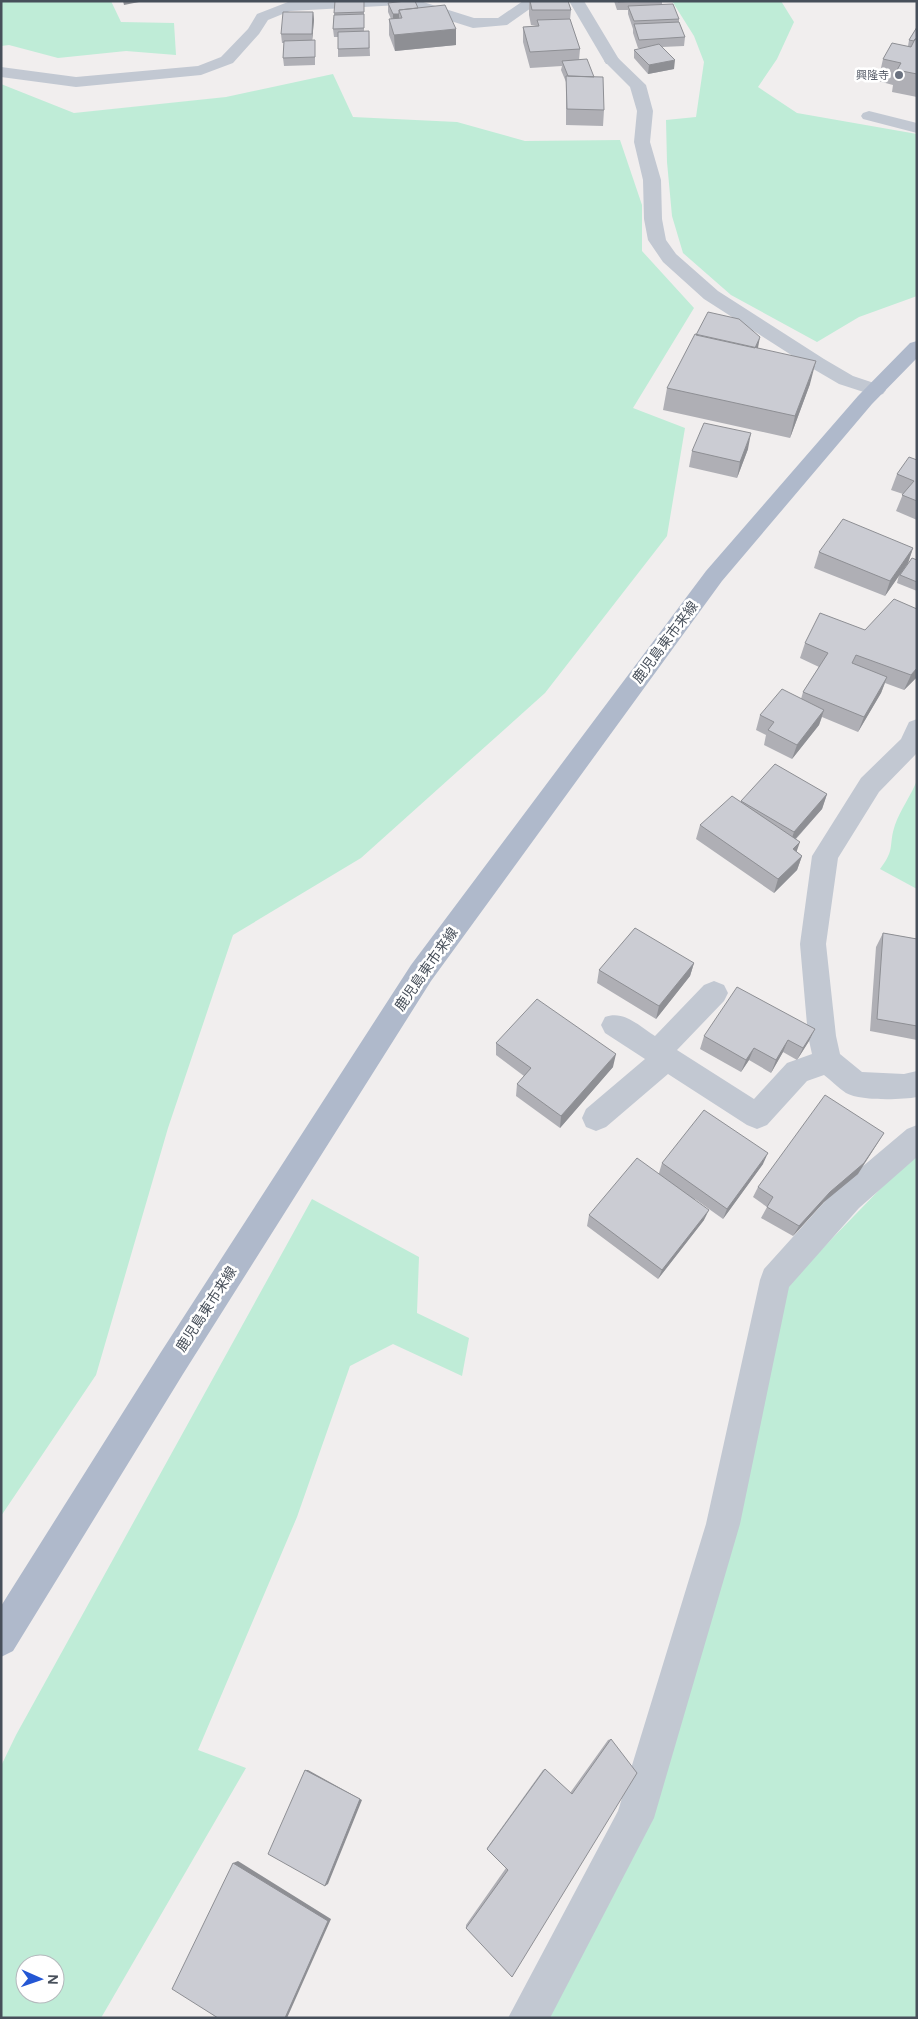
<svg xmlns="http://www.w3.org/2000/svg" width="918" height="2019" font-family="'DM Sans','Noto Sans JP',sans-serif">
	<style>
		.green { fill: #bfecd7; fill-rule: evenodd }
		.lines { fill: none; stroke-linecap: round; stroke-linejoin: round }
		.service { fill: #c2c8d2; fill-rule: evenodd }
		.minor { fill: #c2c8d2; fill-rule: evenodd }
		.tertiary { fill: #c2c8d2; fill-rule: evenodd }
		.primary { fill: #afb9cb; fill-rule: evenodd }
		.wall { fill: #afafb5 }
		.shaded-wall { fill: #8e8f94 }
		.building { fill: #cbccd3; stroke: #8e8f94 }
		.worship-dot { fill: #6b7280; stroke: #fff; stroke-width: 2 }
		.labels { text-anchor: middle; stroke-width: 5; stroke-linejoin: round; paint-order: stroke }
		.far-worship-label { font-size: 11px; fill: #5b616d; stroke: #fff; text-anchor: end }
		.street-label { font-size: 14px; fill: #474f5a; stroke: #fff }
	</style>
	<rect width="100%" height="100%" fill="#f1eeee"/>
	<path class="green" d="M1 1H111L121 22 174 23 176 55 126 51 58 58 9 45 1 46Z
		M672 1H781L794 22 777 59 758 87 797 113 917 134V296L859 317 817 342 731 295 683 253 672 216 667 162 666 120 696 117 704 62 694 36Z
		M333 74 353 117 457 122 525 141 620 140 642 205V251L694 308 633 408 685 428 667 536 545 693 361 858 233 935 168 1128 96 1375 1 1516V84L74 113 226 97Z
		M917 780V889L880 869C896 848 888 846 895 825 900 810 911 796 917 780Z
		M917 1156V2018H544L652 1811 786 1286 886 1183Z
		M312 1199 419 1257 417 1313 469 1338 462 1376 393 1344 350 1366 297 1517 198 1750 246 1768 101 2018H1V1766L16 1735ZM25 1964H55V1994H25Z"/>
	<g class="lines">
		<path class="service" d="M869 111 917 123V133L863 119 861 116 863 113Z"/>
		<path class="minor" d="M311 1H420L474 18H498L523 1H541L507 25 473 28 400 5 290 11 268 20 259 34 233 63 201 75 76 87 1 77V67L76 77 198 66 221 57 248 29 257 14 288 2Z
			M569 1H584L620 61 618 64H606Z
			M917 719V753L879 792 838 858 826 944 836 1036 840 1054 862 1072 904 1074 917 1071V1097C901 1100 860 1101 846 1093 838 1088 831 1080 824 1075L807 1081 767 1125 757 1129 747 1125 668 1074 606 1127 596 1131 586 1127 582 1118 586 1109 645 1059 605 1033 601 1025 605 1017C624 1010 639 1026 655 1036L704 985 714 981 724 985 728 993 724 1001 677 1050 754 1099 787 1063 812 1054 808 1036 800 944 812 856 861 778 901 739 909 722Z
			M917 1125V1157L859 1208 789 1287 740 1524 654 1818 550 2018H508L618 1811 706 1524 760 1280 764 1269 837 1188 907 1129Z"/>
		<path class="tertiary" d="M612 56 618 58 646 85 653 111 650 142 661 180 662 219 666 240 676 254 718 291 824 359 853 376 883 386 886 390 883 394 876 396 839 384 810 367 704 299 663 262 648 240 644 219 643 180 634 142 637 111 630 87 604 61Z"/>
		<path class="primary" d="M917 341V358L872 404 722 581 431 981 183 1374 13 1651 1 1657V1606L161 1352 411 965 706 571 858 396 910 343Z"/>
	</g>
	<path class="wall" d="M335 1H364V31H369L370 56 338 57V37H334L333 29Z
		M529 1H568L571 10 570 20 580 49 579 60 604 110 603 126 566 125V82L561 70 562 66 530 68 523 42V27L537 26 531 25 529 15Z
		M614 1H662V5L679 19V22L685 37 684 46 662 47 674 69 648 74 634 58V50L644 48H638L633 33V29L628 14V10H617Z
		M388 3 456 29V45L395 51 389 35V19H391L388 12Z
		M313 12 314 20 312 40H315V65L284 66 283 58 284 43H282L281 34Z
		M917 27V97L892 92 893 85 878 81 883 59 908 46 909 40Z
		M758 348 810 384 790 438 663 410 667 388Z
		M748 449 737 478 689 467 692 451Z
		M917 460V520L896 511 903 494 891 490 897 474Z
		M913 548 908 563 917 560V591L897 583 899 575 885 596 814 568 819 552Z
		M917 609V677L904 690 885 683 881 693 858 732 822 717 819 725 792 759 764 745 766 735 756 730 760 715 801 699 803 692 819 667 800 658 805 643 865 630Z
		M827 794 822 809 796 839 797 852 802 856 797 870 774 893 696 839 700 825 741 802V801Z
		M883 933 917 939V1040L870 1031 876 947Z
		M694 963 690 976 656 1019 597 983 599 970Z
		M704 1036 809 1041 797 1060 783 1052 771 1073 749 1060 741 1072 700 1049Z
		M496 1043 613 1067 560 1128 516 1096 517 1084 524 1076 496 1055Z
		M662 1163 763 1164 723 1219 695 1199 704 1220 658 1279 587 1226 589 1215 659 1173Z
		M858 1174 824 1202 793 1236 761 1218 767 1207 753 1197 758 1187Z
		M611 1739 512 1977 466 1928V1925L506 1868 487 1848 543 1770 545 1769 570 1793 608 1740Z"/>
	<path class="shaded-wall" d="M123 1H144L124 5Z
		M313 12 314 20 312 42V34Z
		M393 14H399V22L393 23Z
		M456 29V45L395 51 394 35Z
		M675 60 674 69 648 74 649 65Z
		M760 337 757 353 752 354Z
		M816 361 810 384 790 438 795 416Z
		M751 433 748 449 737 478 740 462Z
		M913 548 908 563 885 596 890 581Z
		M917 668V677L904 690 911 675Z
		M887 677 881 693 858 732 864 717Z
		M824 710 819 725 792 759 797 745Z
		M827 794 822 809 789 846 794 832Z
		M800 842 795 856 793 849Z
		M802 856 797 870 774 893 778 879Z
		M694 963 690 976 656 1019 659 1006Z
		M815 1029 809 1041 797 1060 803 1048Z
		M788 1040 783 1052 771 1073 776 1060Z
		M754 1048 749 1060 741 1072 746 1060Z
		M616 1054 613 1067 560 1128 561 1116Z
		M884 1133 858 1174 824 1202 793 1236 799 1226Z
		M768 1153 763 1164 723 1219 727 1209Z
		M709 1210 704 1220 658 1279 662 1270Z
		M305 1770H308L362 1800 328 1884 325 1886Z
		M238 1861 331 1919 287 2018H285L233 1863Z"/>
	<path class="building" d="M335 1H364V12L334 13Z
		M406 1H415L418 8 399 10V14H393L388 3Z
		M530 1H568L571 10H532Z
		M618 1H639L618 2Z
		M673 4 679 19 634 21 628 6Z
		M445 5 456 29 394 35 389 19 402 18 399 10Z
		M283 12H313L312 34H281Z
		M364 14V28L333 29 334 15Z
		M570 19 580 49 530 52 523 27 539 26 537 20Z
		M679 22 685 37 639 40 634 24Z
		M917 27V39H915L914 41 909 40Z
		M369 31V48L338 49V32Z
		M915 39H917V74L897 70 901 63 883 59 892 43 911 47Z
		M315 40V57L283 58 284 41Z
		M659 44 675 60 649 65 634 50Z
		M587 59 594 77 568 76 562 61Z
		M566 76 603 77 604 110 567 109Z
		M708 312 739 319 760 337 755 348 696 335Z
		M695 334 816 361 795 416 667 388Z
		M704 423 751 433 740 462 692 451Z
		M909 457 917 460V501L902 495 914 481 897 474Z
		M843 519 913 548 890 581 819 552Z
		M912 558 917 560V582L900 575Z
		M894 599 917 609V668L911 675 856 655 852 663 887 677 864 717 803 692 828 653 805 643 820 613 865 630Z
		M782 689 824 710 797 745 768 730 774 722 760 715Z
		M775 764 827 794 794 832 741 801Z
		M732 796 800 842 793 849 802 856 778 879 700 825Z
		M635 928 694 963 659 1006 599 970Z
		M883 933 917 939V1026L877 1019Z
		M737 987 815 1029 803 1048 788 1040 776 1060 754 1048 746 1060 704 1036Z
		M537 999 616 1054 561 1116 517 1084 531 1068 496 1043Z
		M825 1095 884 1133 864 1163 830 1192 799 1226 767 1207 773 1197 758 1187Z
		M704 1110 768 1153 727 1209 662 1163Z
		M637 1158 709 1210 662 1270 589 1215Z
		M611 1739 637 1773 512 1977 466 1928 508 1870 487 1849 545 1769 572 1794Z
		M305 1770 360 1799 325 1886 268 1854Z
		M233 1863 328 1921 285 2018H218L172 1989Z"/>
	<circle class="worship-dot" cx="899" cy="75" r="5"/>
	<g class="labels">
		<g class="far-worship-label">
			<text x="889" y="79">興隆寺</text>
		</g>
		<g class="street-label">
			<text transform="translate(665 642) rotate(-53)" y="5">鹿児島東市来線</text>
			<text transform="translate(426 969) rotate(-55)" y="5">鹿児島東市来線</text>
			<text transform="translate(206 1309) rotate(-57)" y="5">鹿児島東市来線</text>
		</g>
	</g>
	<rect width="918" height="2019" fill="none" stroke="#474f5a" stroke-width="5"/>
	<g transform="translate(40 1979) rotate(92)"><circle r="24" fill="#ffffff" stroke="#b5b9bd"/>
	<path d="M0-4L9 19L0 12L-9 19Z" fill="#2457d4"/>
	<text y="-8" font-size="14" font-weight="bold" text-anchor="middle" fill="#474f5a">N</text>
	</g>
</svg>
